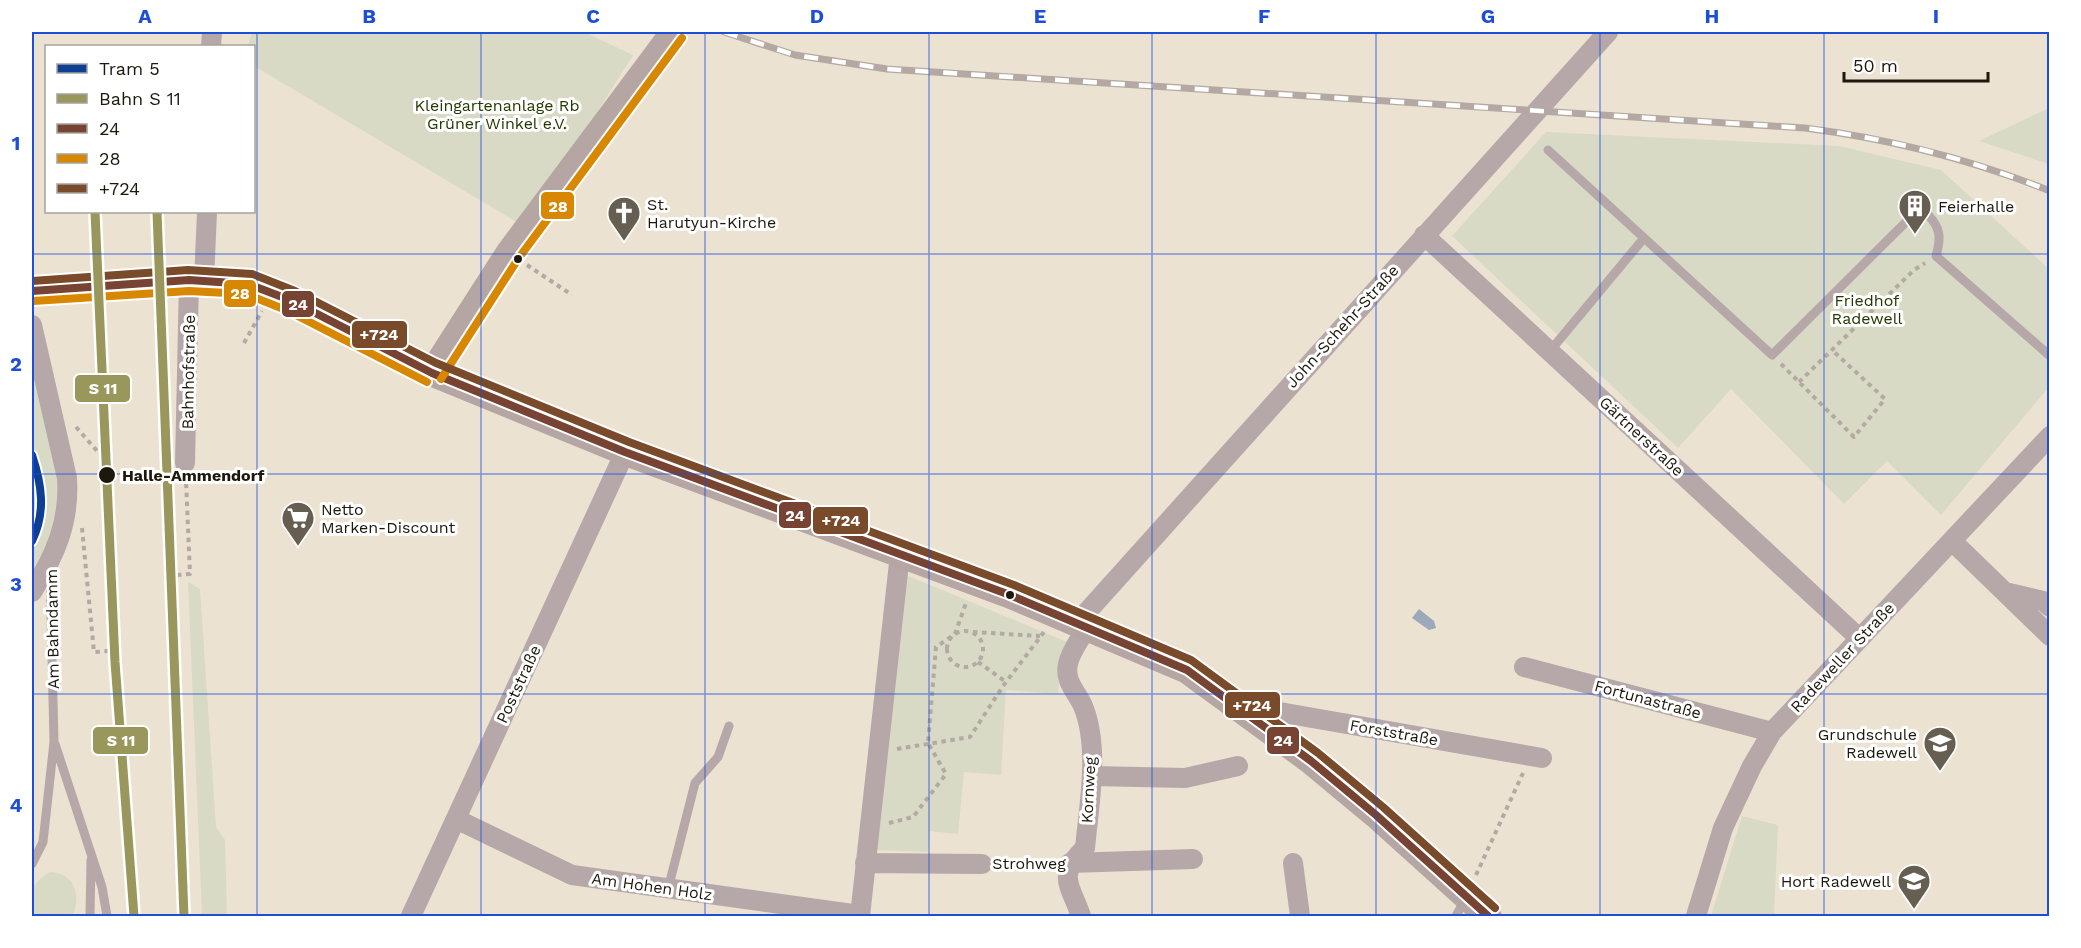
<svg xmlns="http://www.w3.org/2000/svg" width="2081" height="948" font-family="'Work Sans',sans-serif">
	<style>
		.green { fill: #d8dac5 }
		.water { fill: #9ba9ba }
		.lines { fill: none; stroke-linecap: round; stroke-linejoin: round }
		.path { stroke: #b4a9a3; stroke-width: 4; stroke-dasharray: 4.5 4.5; stroke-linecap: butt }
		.lane { stroke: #b6a8a8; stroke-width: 9 }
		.street { stroke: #b6a8a8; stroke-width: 20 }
		.secondary { stroke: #b5a6a4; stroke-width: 27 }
		.rail-casing { stroke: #b3a9a2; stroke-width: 7 }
		.rail { stroke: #fff; stroke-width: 4.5; stroke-dasharray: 14; stroke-linecap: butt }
		.bus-1-casing { stroke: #fff; stroke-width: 12 }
		.bus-2-casing { stroke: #fff; stroke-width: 12 }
		.bus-3-casing { stroke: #fff; stroke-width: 12 }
		.bus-1 { stroke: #774332; stroke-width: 8 }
		.bus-2 { stroke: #d88701; stroke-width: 8 }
		.bus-3 { stroke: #7a4b2a; stroke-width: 8 }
		.rail-1-casing { stroke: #fff; stroke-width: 14 }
		.rail-1 { stroke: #99975b; stroke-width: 9 }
		.tram-1-casing { stroke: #fff; stroke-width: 12 }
		.tram-1 { stroke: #0f3f93; stroke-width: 8 }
		.grid { fill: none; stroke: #1d4ed8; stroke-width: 1.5; stroke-opacity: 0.55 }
		.bus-dot { fill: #1d170c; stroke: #fff; stroke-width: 2 }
		.labels { text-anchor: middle; stroke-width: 6; stroke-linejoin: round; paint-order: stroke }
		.park-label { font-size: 16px; fill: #233900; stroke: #fff }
		.poi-label { font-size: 16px; fill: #1d170c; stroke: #fff; text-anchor: start }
		.street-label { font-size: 16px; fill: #1d170c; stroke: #fff }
		.stop-label { font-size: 16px; font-weight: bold; fill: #1d170c; stroke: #fff; text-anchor: start }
		.line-badge { stroke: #fff; stroke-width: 2 }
		.badge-label { font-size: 16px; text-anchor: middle; font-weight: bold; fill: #fff }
		.neatline { fill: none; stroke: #1d4ed8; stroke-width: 2 }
		.grid-label { font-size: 20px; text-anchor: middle; font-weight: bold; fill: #1d4ed8 }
	</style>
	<rect width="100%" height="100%" fill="#ece2d2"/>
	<path class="green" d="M252 32H584L633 55 525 227 254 66V46H248Z
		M2049 108V164L1979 141Z
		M1546 132 1839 146 1941 170 2049 269V387L1941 515 1887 461 1844 504 1731 389 1678 448 1452 236Z
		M32 358 61 491 55 532 32 580Z
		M906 575 1067 642 1060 664 1058 694 1006 690 1001 775 964 772 958 834 930 831 928 852 874 850Z
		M188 582 200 589 216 827 225 840 227 916H202Z
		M1742 816 1778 825 1774 916H1711Z
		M50 872C75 873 82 896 72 916H32C31 892 28 886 50 872Z"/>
	<path class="water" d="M1419 609 1434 621 1436 628 1429 630 1412 618Z"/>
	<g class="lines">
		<path class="path" d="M527 265 572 295
			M244 343 262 311
			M1781 364 1854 437 1885 399 1832 350
			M1799 382 1914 270 1925 263
			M76 427 98 452
			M82 528 94 652 110 651
			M177 575 190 574 186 481
			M947 649a18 18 0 1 1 36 0a18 18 0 1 1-36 0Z
			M973 632 1040 636
			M978 662 1006 682
			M897 749 970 737 1003 686 1044 632
			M889 823 913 817 946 774 928 743 936 647 955 634 966 603
			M998 864 1054 863
			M1476 875 1523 773"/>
		<path class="lane" d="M1548 150 1772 355 1911 217 1928 215C1941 228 1941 238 1936 256L2050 356
			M1550 351 1644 238
			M55 744 102 887 107 916
			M32 864 43 842 54 742 50 570
			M668 889 695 783 718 757 729 726
			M90 916 91 860
			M1456 916 1465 900"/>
		<path class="street" d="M211 46 212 32
			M1424 235 1858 637
			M204 281 207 212
			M32 325 67 478C70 522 55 556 32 592
			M185 463 189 280
			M1952 541 2050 636
			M2005 592 2043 601 2050 607
			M1077 623 1608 32
			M1524 667 1772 732
			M1246 712 1267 710 1542 758
			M1092 776 1185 778 1238 766
			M456 819 572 875 860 915
			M865 863 982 864
			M1070 863 1193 859
			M1293 863 1300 916
			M411 916 625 452
			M860 916 900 554
			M1081 916C1070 884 1056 876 1085 848 1089 805 1100 747 1083 706 1077 692 1064 682 1068 664 1070 652 1081 638 1087 627
			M1696 916 1723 828 1752 766 1772 732 2050 436"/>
		<path class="secondary" d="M32 291 189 280 248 284 290 300 432 373 625 452 1010 595 1187 670 1311 761 1376 815 1488 916
			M432 373 509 253 674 32"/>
		<g class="rail-casing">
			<path id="rail" d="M724 32 795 55 887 69 1805 128C1891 139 1970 159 2050 191"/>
		</g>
		<use href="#rail" class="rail"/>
		<g class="bus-1-casing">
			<path id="bus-1" d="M32 291 189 280 248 284 290 300 432 373 625 452 1010 595 1187 670 1311 761 1376 815 1488 916"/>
		</g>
		<g class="bus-2-casing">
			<path id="bus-2" d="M33 301 189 291 246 294 286 310 427 382
				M441 379 518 259 682 38"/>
		</g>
		<g class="bus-3-casing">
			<path id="bus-3" d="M32 281 188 270 252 274 295 291 436 363 629 442 1014 585 1191 660 1318 753 1383 807 1495 908"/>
		</g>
		<use href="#bus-1" class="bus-1"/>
		<use href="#bus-2" class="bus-2"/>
		<use href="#bus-3" class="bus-3"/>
		<g class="rail-1-casing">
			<path id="rail-1" d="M95 212 115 662 134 916
				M157 212 184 916"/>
		</g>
		<use href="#rail-1" class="rail-1"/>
		<g class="tram-1-casing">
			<path id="tram-1" d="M32 455C42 485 46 512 32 541"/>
		</g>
		<use href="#tram-1" class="tram-1"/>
	</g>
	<path class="grid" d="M257 32V916M481 32V916M705 32V916M929 32V916M1152 32V916M1376 32V916M1600 32V916M1824 32V916M32 254H2050M32 474H2050M32 694H2050"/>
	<defs>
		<g id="building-pin" transform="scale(1.725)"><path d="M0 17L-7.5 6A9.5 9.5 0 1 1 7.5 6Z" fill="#655e51" stroke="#fff"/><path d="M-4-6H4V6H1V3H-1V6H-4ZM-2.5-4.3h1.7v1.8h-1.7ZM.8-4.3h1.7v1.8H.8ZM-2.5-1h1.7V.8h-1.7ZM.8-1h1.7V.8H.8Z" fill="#fff"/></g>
		<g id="church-pin" transform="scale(1.725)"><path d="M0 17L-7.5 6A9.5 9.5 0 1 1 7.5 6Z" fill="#655e51" stroke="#fff"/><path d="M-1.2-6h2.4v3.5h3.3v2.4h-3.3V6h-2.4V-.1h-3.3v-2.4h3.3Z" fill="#fff"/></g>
		<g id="supermarket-pin" transform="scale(1.725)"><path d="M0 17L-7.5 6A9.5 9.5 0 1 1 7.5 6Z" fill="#655e51" stroke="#fff"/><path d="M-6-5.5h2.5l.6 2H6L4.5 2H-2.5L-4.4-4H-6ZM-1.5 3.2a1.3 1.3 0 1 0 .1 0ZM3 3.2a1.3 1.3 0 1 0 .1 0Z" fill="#fff"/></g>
		<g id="school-pin" transform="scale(1.725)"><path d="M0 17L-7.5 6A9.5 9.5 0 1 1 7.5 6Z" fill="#655e51" stroke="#fff"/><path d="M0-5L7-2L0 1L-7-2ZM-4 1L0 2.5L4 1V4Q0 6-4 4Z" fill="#fff"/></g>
	</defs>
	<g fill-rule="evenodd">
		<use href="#building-pin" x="1915" y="206"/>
		<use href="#church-pin" x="624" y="213"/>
		<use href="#supermarket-pin" x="298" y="518"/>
		<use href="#school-pin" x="1940" y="743"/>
		<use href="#school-pin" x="1914" y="881"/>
	</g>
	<g class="bus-dot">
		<circle cx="518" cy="259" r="5"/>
		<circle cx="107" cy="475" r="9"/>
		<circle cx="1010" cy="595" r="5"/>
	</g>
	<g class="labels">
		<g class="park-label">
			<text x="497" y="111">Kleingartenanlage Rb<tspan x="497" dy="18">Grüner Winkel e.V.</tspan></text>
			<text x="1867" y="306">Friedhof<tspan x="1867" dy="18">Radewell</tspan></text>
		</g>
		<g class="poi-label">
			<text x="647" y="210">St.<tspan x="647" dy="18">Harutyun-Kirche</tspan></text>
			<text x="1938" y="212">Feierhalle</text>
			<text x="321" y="515">Netto<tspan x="321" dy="18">Marken-Discount</tspan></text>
			<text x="1917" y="740" text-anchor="end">Grundschule<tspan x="1917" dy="18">Radewell</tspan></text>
			<text x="1891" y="887" text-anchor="end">Hort Radewell</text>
		</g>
		<g class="street-label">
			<text transform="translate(1342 326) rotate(-48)" y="6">John-Schehr-Straße</text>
			<text transform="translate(188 372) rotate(-89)" y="6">Bahnhofstraße</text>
			<text transform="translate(1642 436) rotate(43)" y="6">Gärtnerstraße</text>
			<text transform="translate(52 629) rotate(-91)" y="6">Am Bahndamm</text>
			<text transform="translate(1842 657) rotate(-47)" y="6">Radeweller Straße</text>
			<text transform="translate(518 684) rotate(-65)" y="6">Poststraße</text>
			<text transform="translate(1648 699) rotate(15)" y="6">Fortunastraße</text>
			<text transform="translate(1394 732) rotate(10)" y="6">Forststraße</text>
			<text transform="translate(1088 790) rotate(-87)" y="6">Kornweg</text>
			<text x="1029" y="869">Strohweg</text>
			<text transform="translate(652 886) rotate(8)" y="6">Am Hohen Holz</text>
		</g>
		<g class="stop-label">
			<text x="122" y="481">Halle-Ammendorf</text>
		</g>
	</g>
	<g class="line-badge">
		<rect x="540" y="191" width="35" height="29" rx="6" fill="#d88701"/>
		<rect x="223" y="279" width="34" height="29" rx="6" fill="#d88701"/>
		<rect x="281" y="290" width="34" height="28" rx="6" fill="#774332"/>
		<rect x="351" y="320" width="57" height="29" rx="6" fill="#7a4b2a"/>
		<rect x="74" y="374" width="57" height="29" rx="6" fill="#99975b"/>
		<rect x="778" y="501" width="34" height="28" rx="6" fill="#774332"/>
		<rect x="812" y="506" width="57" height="29" rx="6" fill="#7a4b2a"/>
		<rect x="1224" y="691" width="57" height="28" rx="6" fill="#7a4b2a"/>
		<rect x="92" y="726" width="57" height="29" rx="6" fill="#99975b"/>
		<rect x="1266" y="726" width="34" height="29" rx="6" fill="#774332"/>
	</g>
	<g class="badge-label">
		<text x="558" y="212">28</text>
		<text x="240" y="299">28</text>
		<text x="298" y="310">24</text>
		<text x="379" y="340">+724</text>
		<text x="103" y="394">S 11</text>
		<text x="795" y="521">24</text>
		<text x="841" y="526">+724</text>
		<text x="1252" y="711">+724</text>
		<text x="121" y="746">S 11</text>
		<text x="1283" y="746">24</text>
	</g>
	<rect width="2081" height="948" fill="none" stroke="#ffffff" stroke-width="66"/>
	<rect x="45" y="45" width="210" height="168" fill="#ffffff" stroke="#a5a29e" stroke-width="1.5"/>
	<rect x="57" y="64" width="30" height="9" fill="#0f3f93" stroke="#a5a29e" stroke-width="1.5"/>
	<text x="99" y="75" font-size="18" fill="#1d170c">Tram 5</text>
	<rect x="57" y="94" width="30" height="9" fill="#99975b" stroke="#a5a29e" stroke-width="1.5"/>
	<text x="99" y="105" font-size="18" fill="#1d170c">Bahn S 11</text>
	<rect x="57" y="124" width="30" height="9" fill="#774332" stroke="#a5a29e" stroke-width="1.5"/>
	<text x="99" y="135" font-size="18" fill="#1d170c">24</text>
	<rect x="57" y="154" width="30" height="9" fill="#d88701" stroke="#a5a29e" stroke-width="1.5"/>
	<text x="99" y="165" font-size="18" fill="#1d170c">28</text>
	<rect x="57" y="184" width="30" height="9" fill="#7a4b2a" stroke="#a5a29e" stroke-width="1.5"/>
	<text x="99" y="195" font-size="18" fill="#1d170c">+724</text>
	<path d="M1844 72v9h144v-9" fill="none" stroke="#1d170c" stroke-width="3"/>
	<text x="1853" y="72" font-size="18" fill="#1d170c" stroke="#ffffff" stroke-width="4.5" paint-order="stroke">50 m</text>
	<rect x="33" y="33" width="2015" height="882" class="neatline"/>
	<g class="grid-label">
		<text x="145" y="23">A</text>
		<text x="369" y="23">B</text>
		<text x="593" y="23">C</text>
		<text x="817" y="23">D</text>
		<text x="1040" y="23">E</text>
		<text x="1264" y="23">F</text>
		<text x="1488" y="23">G</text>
		<text x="1712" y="23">H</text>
		<text x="1936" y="23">I</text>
		<text x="16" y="150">1</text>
		<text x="16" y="371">2</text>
		<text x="16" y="591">3</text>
		<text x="16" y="812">4</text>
	</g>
</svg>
